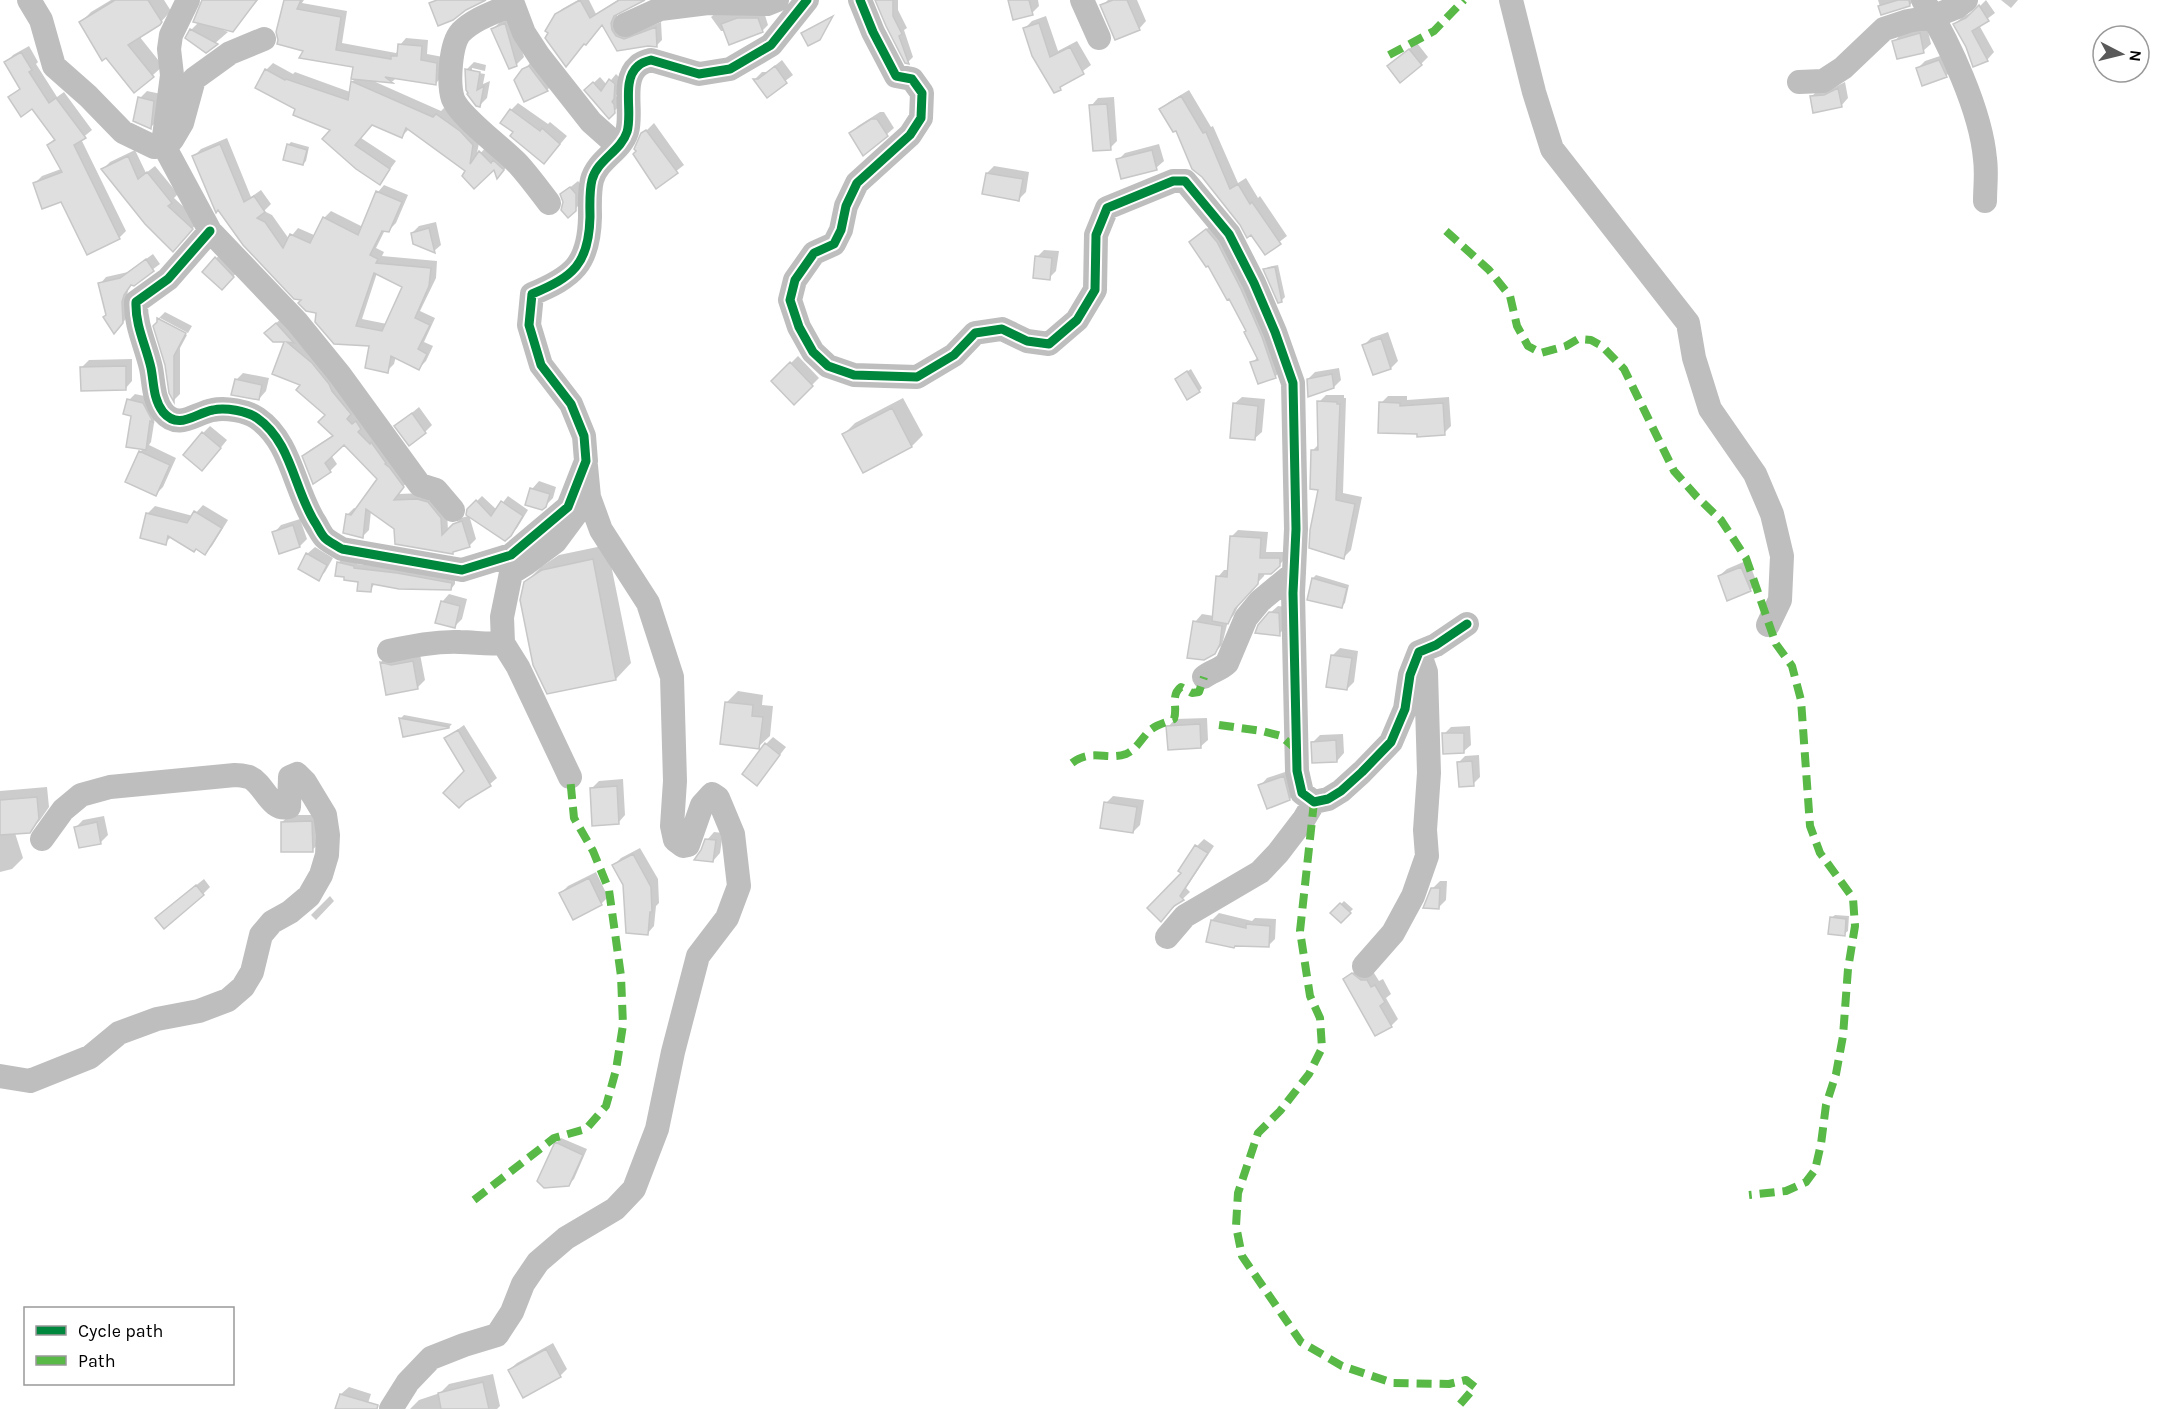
<svg xmlns="http://www.w3.org/2000/svg" width="2175" height="1409" font-family="Karla,sans-serif">
	<style>
		.shadow { fill: #0003; fill-rule: evenodd }
		.building { fill: #dfdfdf; stroke: #c7c7c7; stroke-width: 1.5; fill-rule: evenodd }
		.lines { fill: none; stroke-linecap: round; stroke-linejoin: round }
		.minor { stroke: #bebebe; stroke-width: 24 }
		.quiet { stroke: #58b947; stroke-width: 8; stroke-dasharray: 15 8; stroke-linecap: butt }
		.cycleway-casing { stroke: #fff; stroke-width: 13 }
		.cycleway { stroke: #00873e; stroke-width: 9 }
	</style>
	<rect width="100%" height="100%" fill="#fff"/>
	<path class="shadow" d="M111 0H164L171 11 159 24 139 36 163 66 135 91 81 22 91 12Z
		M203 0H258L232 31 221 29 228 32 206 51 191 30 199 22Z
		M285 0H304L302 3 347 11 342 43 396 53 399 50 400 45 406 38 428 40 427 54 443 57 442 77 436 83 397 77 393 81 371 80 441 111 444 108 467 124 480 138 476 158 488 145 510 162 504 170 498 177 494 168 467 171 409 129 402 136 373 124 361 138 396 161 380 183 333 129 296 108 266 70 273 63 293 74 295 72 350 92 352 82 356 78 355 65 306 50Z
		M578 0H589L596 14 618 0H643L617 13V24L631 34 661 22 662 40 657 45H648L618 49 602 23 556 15 562 9Z
		M877 0H898V10L907 28 904 30 913 57 908 62Z
		M1010 0H1038L1039 6 1032 13Z
		M1108 0H1137L1146 21 1139 29 1102 6Z
		M1878 0H1914L1910 5 1882 13Z
		M1986 0 1995 13 1979 25 1994 52 1987 60 1967 46 1955 24 1962 17 1975 11Z
		M2001 0H2018L2011 8Z
		M717 12H764L768 25 762 31H721L711 17Z
		M1046 16 1058 51 1077 41 1091 65 1060 88 1025 28 1032 21Z
		M512 17 524 57 517 64 510 67 493 29 500 22Z
		M1927 27 1931 44 1923 51 1894 42 1901 34Z
		M1417 43 1428 57 1421 64 1396 59Z
		M29 46 38 62 36 64 57 97 64 92 92 130 81 139 126 231 119 238 35 183 42 176 61 169 49 145 55 138 33 107 10 97 21 88 6 63 13 55Z
		M1946 54 1953 69 1946 76 1918 68 1925 61Z
		M782 60 793 75 767 95 755 79 762 72H767Z
		M474 62 486 65 485 71 472 68V72L485 74 483 84 490 81 487 98 480 105 467 89V69Z
		M531 62 554 83 547 90 525 100 524 70Z
		M616 74 620 78 619 92 616 96 619 98 620 105 609 117 586 90 600 77 607 85Z
		M1845 82 1848 98 1841 106 1812 96 1819 89 1833 88Z
		M1189 90 1211 127 1213 126 1238 183 1246 178 1258 198 1260 196 1287 236 1265 253 1161 109 1169 102Z
		M147 91 161 94 157 121 150 128 140 98Z
		M1114 97 1117 141 1110 148 1091 106 1098 98Z
		M518 103 548 124 550 122 567 136 551 155 511 110Z
		M880 112H884L894 128 886 135 851 133 858 126Z
		M654 123 684 165 657 186 638 151 643 134Z
		M227 138 251 197 261 190 271 204 264 211 272 215 289 239 298 228 314 235 324 218 331 211 363 227 378 192 384 185 408 195 396 223 389 230H385L376 248 384 252 382 256 437 261 436 278 420 311 435 318 424 342 433 346 426 361 419 368 396 356 394 364 387 371 371 345 317 311 304 299 194 156 201 149ZM377 273 404 287 387 324 362 319Z
		M291 142 309 147 306 161 303 164 288 145Z
		M1159 144 1164 161 1156 168 1118 160 1125 153Z
		M135 150 146 173 155 166 178 194 174 198 199 221 180 243 103 169 110 162Z
		M994 166 1029 172 1026 192 1019 199 987 173Z
		M578 181 582 186V202L568 216 562 194Z
		M436 222 441 245 434 251 412 233 419 226Z
		M1214 223 1282 369 1275 377 1252 363 1258 357 1247 331 1229 296 1208 264 1191 242Z
		M1044 250 1059 251 1056 271 1049 278 1037 257Z
		M223 251 240 269 229 281 204 272Z
		M153 254 160 264 129 287 127 295 129 315 120 326 108 314 100 284 106 277 128 272Z
		M1278 265 1285 297 1281 301 1265 270 1268 267Z
		M165 312 192 326 188 333 160 318V321L187 335 180 348V394L174 400 171 392 159 322V318Z
		M283 317 409 479 398 494 424 493 447 511 448 531 461 518 468 516V510L482 496 497 510 508 496 528 510 517 528 510 535 469 515 476 539 469 546 395 528 371 511 369 530 362 537 347 515 354 508 358 509 379 479 344 443 331 455 337 464 330 471 304 456 310 450 333 435 327 415 303 385 286 341 273 326Z
		M1388 332 1398 361 1391 368 1374 374 1364 345 1371 338Z
		M798 356 819 378 794 403 773 381Z
		M132 359V381L125 389 82 367 89 360Z
		M1339 368 1341 380 1334 387 1308 379 1315 372Z
		M1191 369 1202 388 1199 391 1180 376Z
		M243 373 269 378 266 391 259 399 236 380Z
		M135 394 149 397 155 417 151 442 149 445 176 458 163 487 156 494 140 452 144 448 129 400Z
		M1326 395H1344V398H1346L1343 493 1362 497 1351 550 1344 557 1320 488 1313 450 1319 444V402Z
		M1388 396H1407V400L1449 397 1451 426 1444 433 1381 403Z
		M1242 397 1265 399 1262 432 1254 439 1234 404Z
		M903 398 923 435 912 446 864 471 844 434 855 423Z
		M419 407 432 425 425 432 396 426Z
		M210 426 227 440 209 462 203 433Z
		M539 481 556 487 553 498 542 509 532 489Z
		M203 505 228 520 212 546 205 553 172 536 165 543 148 513 155 506 193 516Z
		M300 519 307 539 300 546 274 533 281 525Z
		M1238 530 1268 532 1266 552H1286V558L1279 565 1265 572 1264 576 1241 600 1234 615 1228 621 1222 645 1214 653 1195 622 1202 614 1214 616 1218 577 1224 570H1229L1231 537Z
		M607 545 631 663 616 679 525 583 541 567 559 555Z
		M315 547 333 558 325 572 318 579 307 554Z
		M343 558 358 561 357 564 403 569 455 579V584L451 589 375 583 370 591 338 563Z
		M1748 560 1757 583 1750 590 1719 576 1727 569Z
		M1316 575 1349 585 1345 603 1342 606 1313 578Z
		M449 594 467 599 462 619 455 626 442 602Z
		M1278 606 1286 607V627L1279 634 1270 613Z
		M1340 648 1358 651 1354 682 1347 689 1332 656Z
		M420 654 425 680 418 687 387 693 381 662 388 655Z
		M738 691 763 695 762 705 773 706 770 736 758 747 726 703Z
		M404 715 452 724 449 727 404 735 401 718Z
		M1207 718 1208 740 1200 747 1168 727 1175 719Z
		M464 725 497 778 490 784 466 799V772L446 738Z
		M1470 726 1471 745 1463 752 1444 734 1451 727Z
		M1343 734 1344 753 1337 761 1313 742 1320 735Z
		M773 737 786 747 757 784 766 744Z
		M1479 755 1480 777 1473 784 1458 763 1465 756Z
		M1291 770 1297 791 1290 799 1260 786 1267 778Z
		M623 779 625 815 618 823 592 788 599 781Z
		M47 787 49 807 40 820 29 831 15 833 23 858 12 869 0 872V791Z
		M1113 796 1144 800 1140 825 1133 832 1106 803Z
		M290 815H318L320 843 312 850 282 822Z
		M104 816 108 835 100 843 76 827 83 820Z
		M714 832 723 833 720 853 713 861 707 840Z
		M1204 839 1214 846 1186 888 1190 892 1168 913 1197 846Z
		M640 848 658 879 659 903 656 906 654 926 647 934 614 865 621 858Z
		M596 872 608 897 601 904 561 893 568 886Z
		M204 879 210 887 203 894 164 911Z
		M1440 881H1447L1446 900 1439 907 1432 889Z
		M330 896 334 901 316 920 311 915Z
		M1344 901 1353 909 1341 921 1332 913Z
		M1219 913 1252 921 1255 918 1276 919 1275 939 1268 946 1212 920Z
		M1835 915 1849 916 1848 931 1844 934 1831 918Z
		M1360 967 1368 973H1374L1379 981 1383 979 1391 994 1386 998 1398 1019 1391 1026 1345 979Z
		M561 1138 587 1149 574 1179 568 1185 556 1143Z
		M553 1343 567 1369 560 1376 509 1370 517 1363Z
		M493 1374 500 1406 497 1409H410L419 1400 440 1393 449 1384Z
		M349 1387 371 1394 366 1409H337L341 1394Z"/>
	<path class="building" d="M115 0H148L162 22 160 25 128 45 154 77 134 93 106 58 102 61 79 22Z
		M202 0H257L233 32 193 22Z
		M284 0H301L297 9 341 17 336 50 391 59V56H397L398 44 422 46 421 60 437 63 436 85 385 77 393 83 351 79 353 67 299 58 303 51 277 44 278 40 276 32Z
		M437 0H486L466 10 453 20 438 26 429 3Z
		M580 0 590 18 619 0H645L614 16 611 23 612 30 616 36 624 39 656 27 657 47 648 46 617 51 602 25 586 45 584 44 566 67 545 38 548 33 545 31 555 14Z
		M875 0H893V16L902 34 899 36 909 64 905 63 886 26Z
		M1008 0H1029L1033 15 1013 20Z
		M1113 0H1127L1140 30 1115 40 1100 5Z
		M1898 0H1909L1910 6 1881 15 1878 6Z
		M1979 5 1989 21 1972 31 1988 61 1973 67 1966 47 1953 24 1966 18Z
		M833 16 820 40 808 46 801 33Z
		M737 18H758L763 32 729 45 721 24Z
		M505 23 517 66 509 69 491 29Z
		M1039 23 1050 57 1070 47 1084 74 1060 87 1061 90 1054 93 1032 56 1023 28Z
		M190 29 218 44 206 53 185 38Z
		M1920 33 1924 53 1897 59 1892 41Z
		M1409 49 1422 65 1400 83 1387 66Z
		M21 52 32 70 29 72 49 103 56 98 86 138 74 145 120 239 87 255 61 202 42 209 33 183 62 172 47 145 55 140 32 109 21 117 8 97 20 89 4 62Z
		M1939 60 1947 77 1922 86 1916 68Z
		M529 66 548 91 524 102 514 80 522 69Z
		M775 66 787 83 767 98 753 79H758Z
		M265 69 285 80 286 79 348 100 351 81 433 117 436 114 460 131 473 145 470 164 479 151 491 163 493 160 504 170 497 179 494 170 474 189 462 176 465 171 406 128 402 138 372 125 355 145 390 169 380 185 356 169 322 139 330 130 293 115 295 109 255 88Z
		M465 69 480 72 477 90 484 86 480 107 476 106 467 94 468 93 466 90Z
		M609 79 615 84 614 99 612 102 614 104 615 113 609 119 584 90 593 82 601 91Z
		M1838 88 1842 107 1813 113 1810 96 1824 95Z
		M1181 96 1203 133 1206 132 1230 189 1238 184 1250 204 1252 202 1281 244 1265 255 1251 235 1247 238 1240 225 1202 177 1192 169 1176 131 1173 132 1159 109Z
		M138 97 154 101 151 129 133 121Z
		M1107 104 1111 150 1093 151 1089 105Z
		M510 109 540 131 542 128 560 144 544 164 510 136 513 132 500 123Z
		M871 119H877L888 136 863 156 849 133Z
		M646 130 678 173 656 189 633 154 636 151 634 149 641 133Z
		M220 144 244 202 254 196 265 212 257 218 265 222 283 248 290 234 310 243 323 217 358 235 376 191 402 202 389 232 382 231 370 255 378 259 376 263 431 268 429 286 415 318 430 325 418 349 427 354 419 370 391 356 388 373 365 368 369 346 334 344 315 322 316 313 306 311 298 303 301 300 294 299 243 245 218 210 216 213 192 156ZM374 273 402 287 382 331 356 326Z
		M287 144 307 150 303 165 283 160Z
		M1152 150 1157 170 1121 179 1116 159Z
		M128 156 138 179 147 172 172 203 168 206 193 229 173 252 145 224 101 169Z
		M986 173 1023 179 1019 201 982 194Z
		M570 187 576 194V211L568 218 561 210 563 202 560 194Z
		M429 228 435 253 413 244 411 233Z
		M1206 229 1217 242 1241 289 1262 337 1276 378 1258 384 1250 362 1258 360 1244 332 1246 331 1229 299 1227 300 1208 266 1206 267 1189 242Z
		M1035 256 1052 258 1050 280 1033 278Z
		M215 257 234 277 222 290 202 272Z
		M146 259 154 271 134 286 131 285 124 295 122 302 123 323 114 334 103 317 106 315 98 283 120 278Z
		M1275 267 1282 302 1278 303 1263 269Z
		M157 318 186 333 174 356V402L169 393 165 365 153 326 157 322Z
		M276 323 294 343 287 342 312 363 329 384 332 391 351 414 347 419 352 424 356 421 361 429 358 432 370 444 371 442 386 463 385 464 390 468 404 487 394 500 417 499 428 502 441 518 442 535 453 524 462 521 470 547 453 552V554L395 544 394 529 366 509 363 538 343 533 346 514 351 515 377 479 344 445 325 463 331 472 313 484 302 456 333 436 318 422 325 415 296 390 300 385 272 374 284 342H273L264 333Z
		M1381 338 1391 369 1373 375 1362 345Z
		M790 362 813 386 794 405 771 381Z
		M126 366V390L81 391 80 367Z
		M1187 371 1200 392 1187 400 1175 379Z
		M1332 374 1334 388 1308 397 1307 379Z
		M235 379 262 385 259 400 231 395Z
		M127 399 143 403 153 422 150 421 146 450 126 447 131 416 123 414Z
		M1317 401 1337 402V404H1340L1336 500 1355 504 1344 559 1309 548 1310 530 1318 490 1310 489 1311 450H1318Z
		M1379 402 1400 403V406L1443 403 1445 435 1417 437V434L1378 433Z
		M1233 403 1258 406 1255 440 1230 438Z
		M892 408 912 447 863 473 842 434Z
		M412 413 426 433 409 446 394 426Z
		M202 432 221 448 202 471 183 455Z
		M139 451 170 465 156 496 125 482Z
		M530 488 550 494 546 507 542 510 525 505Z
		M476 500 491 516 501 501 523 516 511 536 505 541 466 515 467 509Z
		M194 511 222 528 205 555 196 549 194 552 168 536 166 545 140 538 146 513 187 523Z
		M293 525 300 547 279 554 272 532Z
		M1230 536 1261 538 1260 558H1280V566L1271 574H1259L1258 584 1235 609 1228 624 1212 621 1216 576 1227 577Z
		M306 553 327 565 319 581 298 569Z
		M593 559 616 680 547 694 533 665 520 600 524 582 542 570Z
		M337 562 354 566V568L397 573 452 583 451 590 399 589 372 584 371 592 357 591 358 582 344 580V577L335 576Z
		M1741 567 1751 591 1727 601 1718 576Z
		M1312 578 1347 588 1342 608 1307 600Z
		M441 601 460 606 455 628 435 623Z
		M1269 612 1279 613 1280 636 1255 633 1258 625Z
		M1193 621 1222 626 1220 644 1215 654 1204 660 1187 658Z
		M1331 655 1352 658 1347 690 1326 687Z
		M413 661 418 689 386 695 380 662 391 665Z
		M725 702 753 705 752 716 763 717 759 749 720 744Z
		M399 718 449 727V728L403 737Z
		M1200 724 1201 748 1168 750 1166 726Z
		M458 730 491 786 466 801 459 808 443 793 464 771 444 738Z
		M1442 733H1464V753L1443 754Z
		M1336 740 1337 762 1312 763 1311 742Z
		M765 743 780 755 757 786 742 774Z
		M1472 761 1474 786 1459 787 1457 762Z
		M1284 776 1290 800 1267 809 1258 785Z
		M617 786 619 824 592 826 590 788Z
		M37 797 39 819 30 833 0 835V800Z
		M1104 802 1137 807 1133 833 1100 828Z
		M312 821 313 852H281V822Z
		M97 822 101 844 79 848 74 827Z
		M705 839 716 840 713 862 694 860 701 850Z
		M1195 845 1208 853 1180 896 1184 900 1174 906 1161 922 1147 908 1181 873 1178 871Z
		M633 854 651 887 652 912H650L648 935 626 933 623 885 612 865Z
		M589 878 602 905 573 920 559 893Z
		M196 885 204 895 164 929 155 918Z
		M1431 888H1440L1439 909 1423 908Z
		M1340 903 1351 913 1341 923 1330 913Z
		M1830 917 1846 919 1845 936 1828 934Z
		M1211 920 1246 928V924L1270 926 1269 947 1235 946 1234 948 1206 942Z
		M1352 973 1361 980H1367L1371 987 1375 985 1385 1002 1380 1006 1392 1027 1375 1036 1343 979Z
		M555 1142 583 1155 569 1186 544 1188 537 1181Z
		M546 1349 561 1377 523 1398 508 1370Z
		M483 1382 489 1409H441L438 1393Z
		M340 1394 378 1405 377 1409H335Z"/>
	<g class="lines">
		<path class="minor" d="M29 0 41 20 54 66 88 96 123 132 154 147 172 140 182 123 194 79 230 53 264 39
			M188 0 171 35 169 49 172 75 163 144 210 231 297 322 340 375 420 485 436 490 453 510
			M510 0 513 4 524 33 539 56 591 122 618 146
			M860 0 873 32 896 76 912 79 922 93 921 118 910 135 857 183 846 206 841 230 834 244 814 253 795 280 790 300 799 327 813 352 828 366 854 375 917 377 954 355 975 333 1002 329 1027 341 1049 344 1077 320 1095 290 1096 235 1107 208 1173 181H1185L1229 234 1254 283 1275 332 1293 383 1296 529 1293 593 1297 771 1302 793 1314 802 1328 799 1341 791 1362 772 1391 742 1405 709 1410 675 1419 652 1436 645 1467 624
			M1082 0 1099 38
			M1511 0 1534 92 1552 149 1688 323 1694 358 1710 409 1755 474 1772 514 1782 556 1780 600 1768 625
			M1923 0C1949 42 1981 111 1985 159 1987 173 1985 187 1985 201
			M513 4C496 12 475 18 461 32 450 44 448 84 453 99 460 117 503 148 518 164 529 176 539 190 549 203
			M625 25 660 9 708 3 767 4 777 0
			M1799 82 1823 81 1843 68 1884 29 1908 21 1932 17 1957 7 1966 0
			M210 231 168 279 136 302C135 325 146 346 151 368 154 383 153 399 163 412 179 431 195 413 213 410 225 407 247 411 257 418 292 442 294 491 316 524 319 529 322 536 326 539 331 543 337 546 342 549L462 570 511 555 568 507 586 461 584 436 571 404 541 365 529 325 532 294C573 277 589 264 590 217 590 206 589 192 592 180 597 160 621 151 627 132 633 113 621 80 638 66 641 63 647 61 651 60L699 74 730 69 771 45 807 0
			M389 651C412 646 436 641 460 642 475 642 488 645 503 643
			M1204 677C1211 671 1220 670 1227 663L1246 618 1260 601 1294 573
			M570 777 518 667 503 643 502 617 511 573 527 563 555 542 578 511
			M1167 937 1185 916 1260 872 1278 853 1304 819 1314 802
			M1364 966 1393 933 1413 896 1427 856 1425 830 1429 773 1426 672 1419 652
			M0 1076 30 1081 90 1057 119 1033 157 1019 199 1011 228 1000 243 987 252 972 261 935 272 922 290 912 309 896 321 875 327 855 328 835 325 815 305 782 297 774 290 777 289 807C270 812 265 784 249 777 245 776 240 775 235 775L110 787 81 795 63 810 42 839
			M391 1409 408 1382 431 1358 464 1345 497 1335 512 1312 523 1284 538 1262 566 1238 615 1209 634 1189 657 1129 673 1052 698 956 727 918 739 886 733 834 718 798 712 794 702 805 688 845 683 846 675 840 672 826 675 781 672 677 648 603 601 530 589 497 586 466"/>
		<path class="quiet" d="M1389 55 1434 31 1464 0
			M1446 231 1489 270 1510 296 1517 326 1528 346 1541 353 1566 346 1578 339 1591 340 1602 346 1624 369 1674 471 1697 497 1721 520 1746 558 1776 644 1792 666 1801 700 1810 826 1820 853 1853 898 1855 926 1848 969 1843 1036 1836 1074 1826 1105 1821 1144 1815 1170 1806 1182 1786 1191 1749 1195
			M1219 725 1262 731 1281 736 1297 750
			M1072 763C1092 748 1107 761 1126 754 1136 750 1142 738 1149 731 1157 724 1165 723 1174 719 1178 708 1170 695 1181 687L1192 693 1199 692 1204 677
			M1314 802 1300 931 1310 996 1320 1018 1322 1048 1309 1074 1280 1111 1258 1133 1238 1193 1236 1226 1242 1256 1301 1342 1342 1366 1393 1383 1449 1384 1466 1380 1475 1387 1456 1409
			M474 1200 554 1138 586 1129 606 1106 616 1070 623 1025 621 976 609 890 593 851 574 818 570 777"/>
		<g class="cycleway-casing">
			<path id="cycleway" d="M860 0 873 32 896 76 912 79 922 93 921 118 910 135 857 183 846 206 841 230 834 244 814 253 795 280 790 300 799 327 813 352 828 366 854 375 917 377 954 355 975 333 1002 329 1027 341 1049 344 1077 320 1095 290 1096 235 1107 208 1173 181H1185L1229 234 1254 283 1275 332 1293 383 1296 529 1293 593 1297 771 1302 793 1314 802 1328 799 1341 791 1362 772 1391 742 1405 709 1410 675 1419 652 1436 645 1467 624
				M210 231 168 279 136 302C135 325 146 346 151 368 154 383 153 399 163 412 179 431 195 413 213 410 225 407 247 411 257 418 292 442 294 491 316 524 319 529 322 536 326 539 331 543 337 546 342 549L462 570 511 555 568 507 586 461 584 436 571 404 541 365 529 325 532 294C573 277 589 264 590 217 590 206 589 192 592 180 597 160 621 151 627 132 633 113 621 80 638 66 641 63 647 61 651 60L699 74 730 69 771 45 807 0"/>
		</g>
		<use href="#cycleway" class="cycleway"/>
	</g>
	<rect x="24" y="1307" width="210" height="78" fill="#ffffff" stroke="#999999" stroke-width="1.5"/>
	<rect x="36" y="1326" width="30" height="9" fill="#00873e" stroke="#999999" stroke-width="1.5"/>
	<text x="78" y="1337" font-size="18" fill="#000000">Cycle path</text>
	<rect x="36" y="1356" width="30" height="9" fill="#58b947" stroke="#999999" stroke-width="1.5"/>
	<text x="78" y="1367" font-size="18" fill="#000000">Path</text>
	<g transform="translate(2121 54) rotate(97)"><circle r="28" fill="#ffffff" stroke="#999999" stroke-width="1.5"/>
	<path d="M0-4.5L10 22L0 15L-10 22Z" fill="#595959"/>
	<text y="-9" font-size="16" font-weight="bold" text-anchor="middle" fill="#000000">N</text>
	</g>
</svg>
